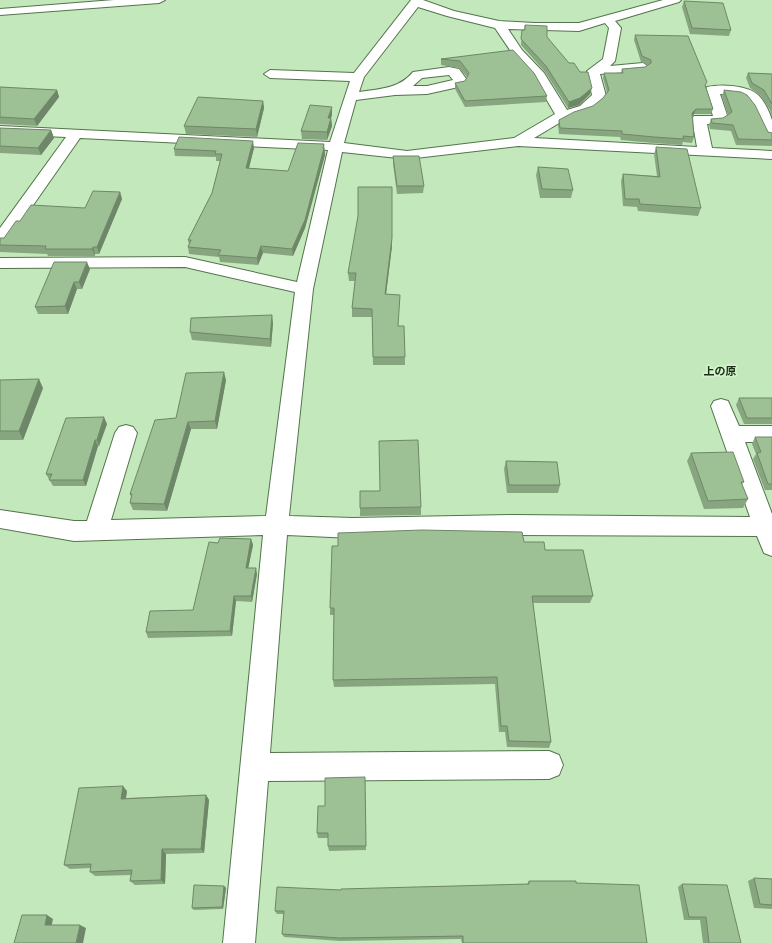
<svg xmlns="http://www.w3.org/2000/svg" width="772" height="943" font-family="'Roboto Serif','Noto Sans JP',serif">
	<style>
		.lines { fill: none; stroke-linecap: round; stroke-linejoin: round }
		.minor-casing { stroke: #53744c; stroke-width: 2 }
		.minor { fill: #fff; fill-rule: evenodd }
		.wall { fill: #87a680 }
		.shaded-wall { fill: #6e8768 }
		.building { fill: #9dc195; stroke: #6e8768 }
		.labels { text-anchor: middle; stroke-width: 3.5; stroke-linejoin: round; paint-order: stroke }
		.neighbourhood-label { font-size: 11px; font-weight: bold; fill: #1f2c1b; stroke: #d0f5c8 }
	</style>
	<rect width="100%" height="100%" fill="#c3e8bb"/>
	<g class="lines">
		<g class="minor-casing">
			<path id="minor" d="M114 0H165L159 3 0 15V9Z
				M411 0H423L454 11 499 21 534 23H579L663 0H681L679 2 615 21 621 28 615 61 610 66 643 63 649 67 643 71 600 74 606 96C592 116 583 110 566 119 555 125 545 132 534 138L697 147 692 119 694 116H713L705 90 707 87C721 84 747 85 758 95 764 100 770 113 772 120 772 125 772 133 772 138L767 137 765 134C752 108 753 94 720 94L728 118 721 123 707 124 712 148 772 151V159L518 146 407 159 342 152 313 289 289 516 353 518 513 515 750 517 711 406 714 401 721 399 728 401 739 426H772V442H745L772 514V556L764 553 757 536 513 535 353 538 287 535 270 753 549 751 559 755 563 765 559 775 549 779 268 781 255 943H223L263 535 74 541 0 528V510L74 521H87L115 433 119 427 126 425 133 427 137 433 111 520 266 516 295 292 185 267 0 268V258L185 257 297 282 328 150 80 138 6 244 0 245V228L66 137 0 134V126L330 142 350 81 270 78 264 74 270 70 354 73ZM418 7 447 16 495 28 514 56 534 78 555 114 514 138 407 151 344 143 356 100 395 95 427 94 463 86 467 80 459 69 449 67 413 72C399 89 379 89 359 92L364 77ZM605 23 609 28 603 59 587 71 592 95 580 106 567 110 544 73 522 50 508 29 579 31ZM449 75 453 80 427 86H413L422 78Z"/>
		</g>
		<use href="#minor" class="minor"/>
	</g>
	<path class="wall" d="M684 1 731 30 729 36 690 34 682 7Z
		M525 25 547 37 590 94 579 105 568 108 545 72 521 45 522 30H524Z
		M635 35 706 86 713 109 711 114H694L693 116 694 137 692 143 683 142 682 145 653 143 621 140 620 137 559 134 558 125 559 120 593 106 603 98 607 93 603 78 604 73H621L622 69 645 67 648 65 641 62 634 40Z
		M513 50 547 96 546 102 465 107 455 89V83L465 81 467 77 459 68 441 65V59Z
		M748 73 772 74V116L770 110 761 96 750 88 746 78Z
		M0 87 57 90 59 97 37 126 0 124Z
		M724 90 768 132 772 133V146L736 145 731 131 710 129 709 125 711 119 723 118 728 115 722 96Z
		M263 101 264 108 257 137 186 134 184 126Z
		M332 115 331 118 332 126 327 140 302 139 301 131Z
		M0 128 51 130 54 138 41 155 0 153Z
		M656 147 701 208 698 216 638 211 637 207 623 206 621 181 623 174 657 176 654 154Z
		M254 148 249 168 288 171 324 148 325 155 305 228 293 256 263 253 258 265 220 262 219 257 189 254 188 247 189 244 188 240 212 193 220 161H216V157L175 156 174 149Z
		M393 156 424 186 423 193 397 194 393 164Z
		M538 167 573 190 571 198H540L536 175Z
		M120 192 122 199 99 254H95V256H48L47 254 0 252V238H4L20 221 85 208Z
		M392 246 386 294 398 326 405 357V365H373L372 317H352V308L355 281H349L348 273Z
		M90 269 82 289H77L68 314H38L35 307Z
		M273 323 271 347 192 340 190 332Z
		M0 380 43 388 23 440H0Z
		M226 380 217 429H191L167 511 133 510 130 503 131 497 130 494 176 418Z
		M739 398H772V424H744L736 405Z
		M107 424 99 446H98L86 486H53L46 474Z
		M755 437H772V490H765L753 459 756 454 752 444Z
		M691 453 744 482 742 484 748 499 743 508 704 509 687 461Z
		M506 461 560 485 558 493H507L504 469Z
		M421 507V515L360 516V508Z
		M251 539 253 545 248 568 257 574 252 602 236 601 232 636 148 638 146 632 193 610 218 543Z
		M524 542 545 550 593 596 590 603H533L551 742 549 748 507 747 505 732H499L495 684 334 687 333 680 334 615H330V608Z
		M365 777 366 850 329 851 328 846V838H318L317 833 325 806Z
		M127 791 126 798 206 795 209 800 204 853 166 854 165 884 135 885 130 881 131 875 95 876 90 872 91 868 70 869 64 865Z
		M754 878 772 879V909L754 908 748 881Z
		M529 881 576 883 647 943H462L461 939 340 941 284 937 282 934 284 914H277L275 911 341 890 527 884Z
		M682 884 741 943H703L700 920H684L678 887Z
		M224 886 226 888 223 909 194 910 192 908Z"/>
	<path class="shaded-wall" d="M592 88 590 94 579 105 568 108 569 102Z
		M57 90 59 97 37 126 34 119Z
		M263 101 264 108 257 137 256 129Z
		M332 107V115L328 126V118Z
		M696 109 694 114 691 118 692 113Z
		M331 118 332 126 327 140V132Z
		M51 130 54 138 41 155 38 148Z
		M253 141 254 148 247 175 246 168Z
		M324 144 325 155 305 228 293 256 292 249Z
		M120 192 122 199 99 254 97 247Z
		M392 238V246L385 303V294Z
		M261 246 263 253 258 265 257 258Z
		M93 247 95 254V256L92 249Z
		M87 262 90 269 82 289 79 282Z
		M74 282 77 289 68 314 65 306Z
		M272 315 273 323 271 347 270 339Z
		M224 372 226 380 217 429 215 421Z
		M39 379 43 388 23 440 19 431Z
		M104 417 107 424 99 446 97 440Z
		M188 422 191 429 167 511 164 504Z
		M95 440 98 446 86 486 83 480Z
		M251 539 253 545 247 574 246 568Z
		M256 568 257 574 252 602 251 596Z
		M234 596 236 601 232 636 230 631Z
		M123 786 127 791 125 804 121 799Z
		M206 795 209 800 204 853 201 849Z
		M162 849 166 854 165 884 161 880Z
		M224 886 226 888 223 909 222 907Z
		M47 915 53 919 51 928 45 925Z
		M80 925 86 928 83 943H76Z"/>
	<path class="building" d="M684 1 723 3 731 30 692 28Z
		M525 25 547 26V37L569 63H574L580 72H588L592 88 580 98 569 102 546 66 521 39 522 30H525Z
		M635 35 688 36 707 82 705 85 713 109H696L692 113 694 137 683 136 684 139 654 137 622 134V131L560 128 559 120 574 112 593 106 603 98 609 90 604 73H623L622 69 645 67 651 63V60L642 56Z
		M513 50 534 73 547 96 465 101 455 83 465 81 469 73 460 61 441 59Z
		M748 73 772 74V104L764 90 752 83Z
		M0 87 57 90 34 119 0 117Z
		M724 90 741 92 747 95 755 105 768 132 772 133V140L738 139 733 125 712 123 711 119 723 118 732 112Z
		M198 97 263 101 256 129 184 126Z
		M310 105 332 107 328 118H331L327 132 301 131Z
		M0 128 51 130 38 148 0 146Z
		M179 137 253 141 246 168 288 171 298 143 324 144 323 148H324L305 220 292 249 261 246 257 258 218 255 221 250 188 247 191 240H188L212 193 222 154H215L216 151 174 149Z
		M656 147 687 149 701 208 640 204 639 199H625L623 174 660 177Z
		M393 156H419L424 186H397Z
		M538 167 568 169 573 190 542 189Z
		M358 187H392V238L385 294 400 295 398 326H404L405 357H373L372 309 352 308 356 273H348L358 216Z
		M93 191 120 192 97 247H93L92 249H45L46 246 0 245V238H4L16 221H20L31 205 85 208Z
		M54 262H87L79 282H74L65 306 35 307Z
		M272 315 270 339 190 332 191 318Z
		M224 372 215 421 188 422 164 504 130 503 132 494H130L155 420 176 418 186 373Z
		M39 379 19 431H0V380Z
		M739 398H772V418H747Z
		M104 417 97 440H95L83 480H49L52 474H46L66 418Z
		M755 437H772V484H768L757 453 761 452Z
		M418 440 421 507 360 508V491H380L379 441Z
		M733 452 744 482H741L748 499 708 501 691 453Z
		M506 461 557 462 560 485H509Z
		M422 530 522 532 524 542H544L545 550H583L593 596H532L551 742 509 741 507 726H501L497 677 333 680 334 608H330L332 546H338V533Z
		M220 538 251 539 246 568H256L251 596H234L230 631 146 632 150 611 193 610 209 542 218 543Z
		M365 777 366 846H328V833H317L318 806H325V778Z
		M123 786 121 799 206 795 201 849H162L161 880 130 881 132 870 90 872 91 864 64 865 79 788Z
		M754 878 772 879V905L760 904Z
		M529 881H576V883L639 885 647 943H463V936L339 938 282 934 284 911H275L277 887 341 890V889L529 884Z
		M682 884 727 885 741 943H709L706 917H689Z
		M194 885 224 886 222 907 192 908Z
		M22 915H47L45 925H80L76 943H14Z"/>
	<g class="labels">
		<g class="neighbourhood-label">
			<text x="720" y="375">上の原</text>
		</g>
	</g>
</svg>
